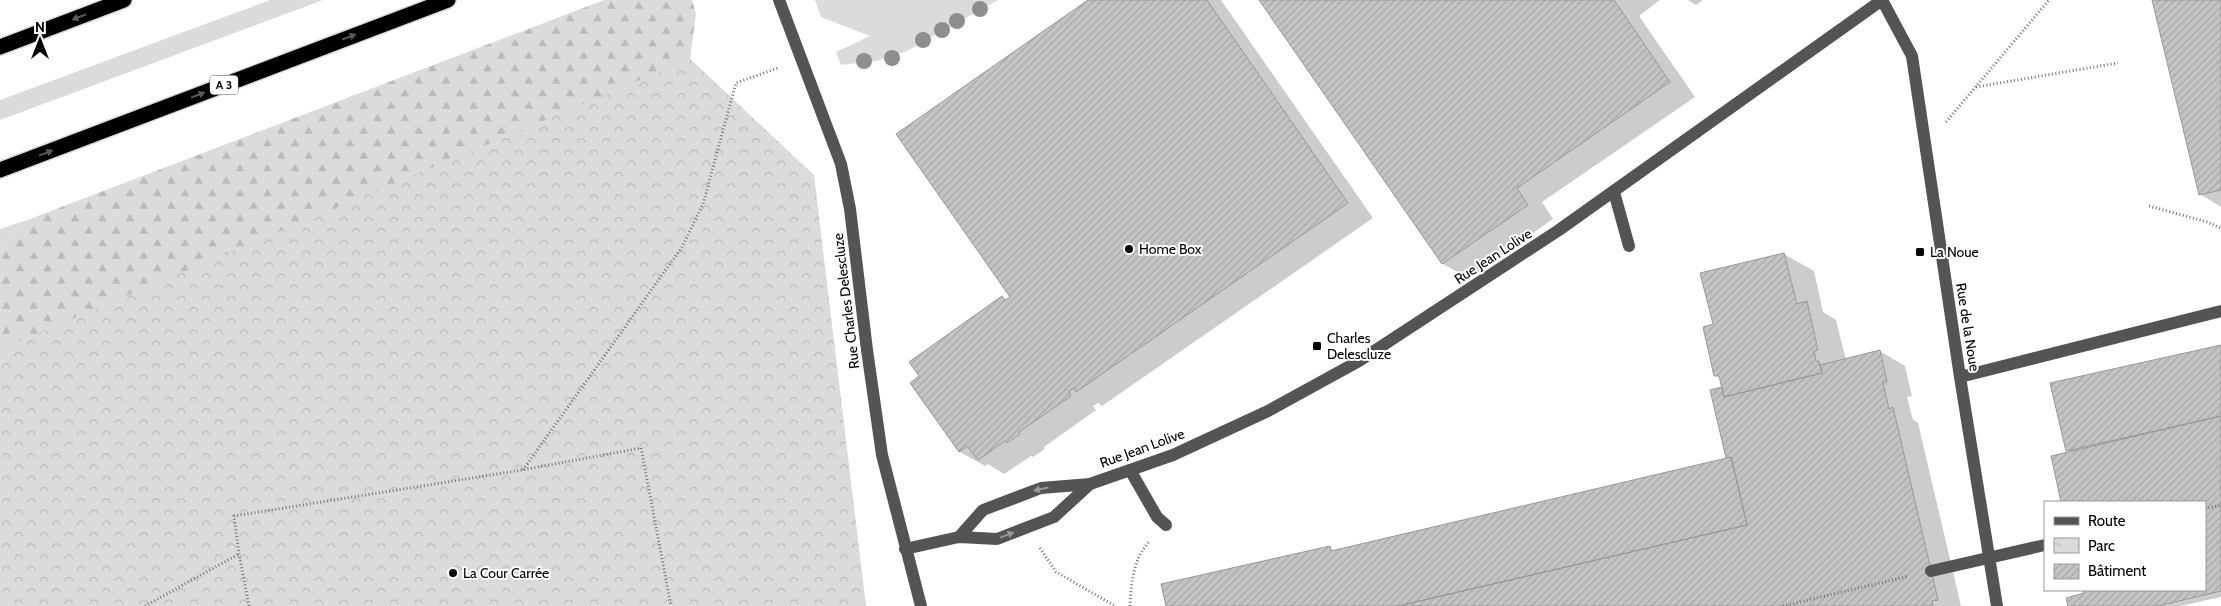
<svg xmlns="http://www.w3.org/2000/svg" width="2221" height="606" font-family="Cabin,sans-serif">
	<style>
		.grass { fill: #dbdbdb }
		.forest { fill: url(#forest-firs) }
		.park { fill: url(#park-crowns) }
		.shadow { fill: #0003 }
		.building { fill: url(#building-hatch); stroke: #989898 }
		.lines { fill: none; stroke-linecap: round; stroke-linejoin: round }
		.highway-casing { stroke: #dbdbdb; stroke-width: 18 }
		.path { stroke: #767676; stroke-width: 3; stroke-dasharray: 1 2.5; stroke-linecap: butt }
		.minor { stroke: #545454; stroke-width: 12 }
		.highway { stroke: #000; stroke-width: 15 }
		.minor-bridge { stroke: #545454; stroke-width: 12 }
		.tree { fill: #8e8e8e }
		.oneway { fill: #595959 }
		.oneway2 { fill: #989898 }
		.poi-dot { fill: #000; stroke: #fff; stroke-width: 2 }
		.labels { text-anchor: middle; stroke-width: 4; stroke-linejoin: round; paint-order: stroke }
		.shield { fill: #fff; stroke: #4c4c4c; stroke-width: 1 }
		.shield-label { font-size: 12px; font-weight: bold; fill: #000 }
		.poi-label { font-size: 14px; fill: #000; stroke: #fff; text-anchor: start }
		.street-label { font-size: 14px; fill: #000; stroke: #fff }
	</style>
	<defs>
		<pattern id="forest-firs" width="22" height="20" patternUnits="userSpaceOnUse" patternTransform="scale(1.25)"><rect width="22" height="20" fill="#dbdbdb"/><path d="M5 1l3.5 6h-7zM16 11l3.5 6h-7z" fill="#bababa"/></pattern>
		<pattern id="park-crowns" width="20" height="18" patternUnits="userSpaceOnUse" patternTransform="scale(1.25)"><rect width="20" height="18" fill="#dbdbdb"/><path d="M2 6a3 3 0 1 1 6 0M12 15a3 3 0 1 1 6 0" fill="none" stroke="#bababa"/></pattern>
		<pattern id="building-hatch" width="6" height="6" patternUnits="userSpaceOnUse" patternTransform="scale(1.25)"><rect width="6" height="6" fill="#c4c4c4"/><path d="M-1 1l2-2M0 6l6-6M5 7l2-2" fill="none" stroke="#a7a7a7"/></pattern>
	</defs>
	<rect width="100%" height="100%" fill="#fff"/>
	<path class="grass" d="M270 0H323L0 120V100Z
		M815 0H998L905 52 876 61 841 65 836 52 870 36 821 17Z
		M30 219 0 253V229Z"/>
	<path class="forest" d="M604 0H692L696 14 690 59 725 92 0 596V253L30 219Z"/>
	<path class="park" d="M690 59 814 175 866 606H0V349Z"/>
	<path class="shadow" d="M1091 0H1221L1373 218 1102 406 1098 403 1093 406 1096 410 1044 447 1045 449 1033 457 1031 456 1004 474 988 464 985 466 960 452 911 383 1002 298 1007 301 1012 298Z
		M1261 0H1660L1639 16 1695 97 1542 202 1553 219 1469 278 1443 264Z
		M1688 0H1703L1696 5Z
		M2154 0H2221V207L2200 194Z
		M1784 254 1814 271 1823 312 1836 320 1846 360 1880 351 1905 366 1912 396 1907 397 1913 420 1918 423 1961 606H1168L1330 548 1336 551 1728 458 1724 390 1721 379 1715 375V325Z
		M2221 346V597L2181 606H2069L2085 594 2084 590H2205V502H2063L2052 457 2071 453 2067 450Z"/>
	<path class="building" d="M1088 0H1207L1348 203 1076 392 1074 388 1069 391 1071 396 1019 432 1020 434 1007 443 1005 441 978 460 967 446 959 452 910 383 919 376 909 362 1002 296 1005 300 1010 297 896 134Z
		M1259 0H1614L1670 82 1517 188 1528 205 1442 264Z
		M2152 0H2221V190L2199 195Z
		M1784 253 1797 304 1807 301 1818 350 1814 351 1816 361H1819L1822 373 1724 397 1719 376H1714L1703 327 1713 324 1700 273Z
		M2221 345V416L2066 451 2050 383Z
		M1880 350 1887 382 1883 383 1889 409 1893 407 1938 600 1932 601 1933 606H1398L1747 525 1731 457 1726 458 1710 390 1722 387 1724 397 1822 373 1820 365Z
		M2221 416V591L2158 606H2068L2066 598 2084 593 2083 590H2205V502H2061L2051 456Z
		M1731 457 1747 525 1398 606H1166L1161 584 1330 546 1331 551Z"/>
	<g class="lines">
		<g class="highway-casing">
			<path id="highway" d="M0 47 124 0
				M0 170 448 0"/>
		</g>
		<path class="path" d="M1976 87 2118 63
			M1946 122 2049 0
			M2149 206 2207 222 2221 228
			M523 470 682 247 703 204 736 83 778 68
			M2205 509 2221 505
			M1040 548 1056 572 1115 606
			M145 606 239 554
			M249 606 239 554 234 516 522 470 641 448 671 606
			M1130 606C1131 584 1133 558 1150 541
			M1783 606 1909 576"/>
		<path class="minor" d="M779 0 841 164 850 209 867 350 882 455 921 606
			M1882 0 1912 56 1960 377 1997 606
			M1614 192 1629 246
			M1960 377 2221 311
			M1130 470 1157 517 1166 525
			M959 537 983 510 1041 488 1090 484 1173 455 1268 411 1359 361 1559 230 1882 0
			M905 549 959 537 997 539 1054 517 1090 484"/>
		<use href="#highway" class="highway"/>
		<path class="minor-bridge" d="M1931 571 2045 545"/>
	</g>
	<g class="tree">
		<circle cx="980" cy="9" r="8"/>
		<circle cx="957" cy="21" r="8"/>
		<circle cx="942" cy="30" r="8"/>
		<circle cx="923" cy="40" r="8"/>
		<circle cx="892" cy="58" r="8"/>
		<circle cx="864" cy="61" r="8"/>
	</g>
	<defs><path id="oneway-solid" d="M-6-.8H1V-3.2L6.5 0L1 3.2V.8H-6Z" transform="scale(1.25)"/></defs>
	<g class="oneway">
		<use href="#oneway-solid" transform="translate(79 17) rotate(159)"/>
		<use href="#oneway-solid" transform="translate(349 37) rotate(-21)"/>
		<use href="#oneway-solid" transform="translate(198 95) rotate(-21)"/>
		<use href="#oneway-solid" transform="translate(46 153) rotate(-21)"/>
	</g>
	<g class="oneway2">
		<use href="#oneway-solid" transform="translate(1041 489) rotate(168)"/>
		<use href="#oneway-solid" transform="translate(1007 535) rotate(-20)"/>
	</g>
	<g class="poi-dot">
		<circle cx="1129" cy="249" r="5"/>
		<rect x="1915" y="247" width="10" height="10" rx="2.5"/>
		<rect x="1312" y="341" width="10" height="10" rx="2.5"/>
		<circle cx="453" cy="573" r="5"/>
	</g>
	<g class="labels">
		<rect class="shield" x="210" y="75.5" width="28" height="19" rx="4"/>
		<g class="shield-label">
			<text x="224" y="89">A 3</text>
		</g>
		<g class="poi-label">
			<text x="1139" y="254">Home Box</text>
			<text x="1930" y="257">La Noue</text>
			<text x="1327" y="343">Charles<tspan x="1327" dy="16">Delescluze</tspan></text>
			<text x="463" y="578">La Cour Carrée</text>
		</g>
		<g class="street-label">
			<text transform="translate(1493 256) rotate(-33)" y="5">Rue Jean Lolive</text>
			<text transform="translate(846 301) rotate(-97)" y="5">Rue Charles Delescluze</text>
			<text transform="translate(1968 327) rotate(81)" y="5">Rue de la Noue</text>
			<text transform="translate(1142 448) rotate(-20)" y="5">Rue Jean Lolive</text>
		</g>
	</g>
	<rect x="2044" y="501" width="162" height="90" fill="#ffffff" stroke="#999999"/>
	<rect x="2054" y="517" width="25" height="8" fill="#545454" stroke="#999999"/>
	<text x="2088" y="526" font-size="15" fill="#000000">Route</text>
	<rect x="2054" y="538" width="25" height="15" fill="url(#park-crowns)" stroke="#999999"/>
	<text x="2088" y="551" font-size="15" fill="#000000">Parc</text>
	<rect x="2054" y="564" width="25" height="15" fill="url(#building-hatch)" stroke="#999999"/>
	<text x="2088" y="576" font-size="15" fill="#000000">Bâtiment</text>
	<g transform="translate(40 40)" stroke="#ffffff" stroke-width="4" paint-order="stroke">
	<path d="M0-4L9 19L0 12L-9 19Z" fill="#000000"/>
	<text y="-8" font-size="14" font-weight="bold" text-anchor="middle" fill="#000000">N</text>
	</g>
</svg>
